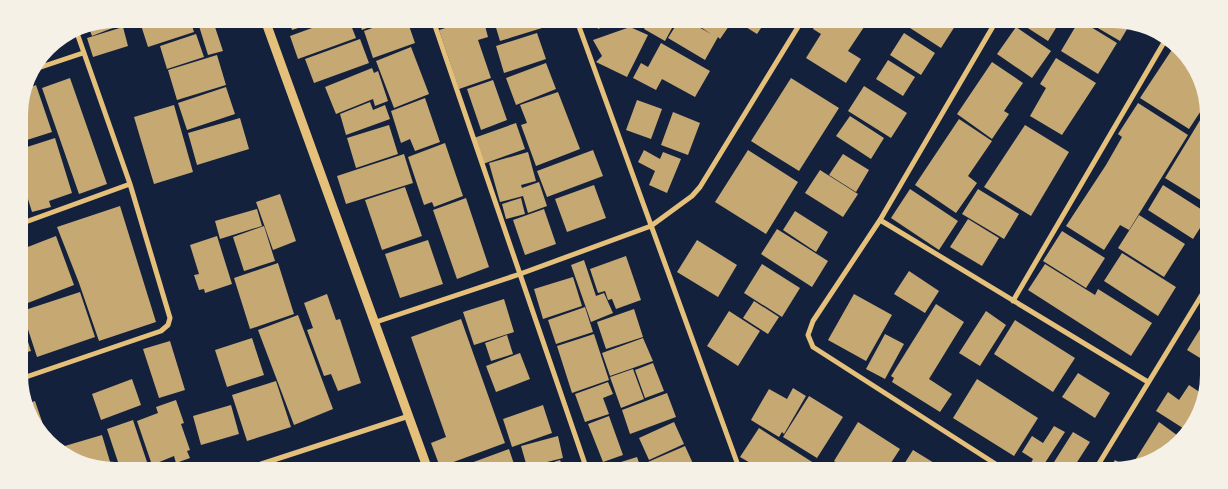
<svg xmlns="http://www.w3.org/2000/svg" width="1228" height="489" font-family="'Alegreya Sans',sans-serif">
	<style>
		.building { fill: #c6a872 }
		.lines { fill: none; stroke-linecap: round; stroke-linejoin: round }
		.minor { stroke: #e5c07b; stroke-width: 5 }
		.tertiary { stroke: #e5c07b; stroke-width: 9 }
	</style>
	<rect width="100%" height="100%" fill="#14213d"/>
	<path class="building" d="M112 19 115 27 92 36 89 28Z
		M139 19H190L194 32 148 47Z
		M289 20H322L292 30Z
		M334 20H349L356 38 298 59 290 36Z
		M358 20H388L362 30Z
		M395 20H407L415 43 373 58 364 31Z
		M438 20H461V21L441 28Z
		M213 21 223 51 208 55 199 26Z
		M467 21H471L473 25 484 22 488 37 478 40 491 78 459 89 439 30Z
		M494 21H540L542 28 500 41Z
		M595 21H615L598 29Z
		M649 21H661L672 28 665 41 644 29Z
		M678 22H690L711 34 693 22H728L726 24 729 26 720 39 718 37 705 60 668 38Z
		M738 22H765L757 34Z
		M817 22H857L864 27 848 51 861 59 846 83 806 58 821 34 813 29Z
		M909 23H957L941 48 907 26Z
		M1020 23H1059L1048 41Z
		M1077 24H1086L1117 43 1098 74 1061 51Z
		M1091 24H1130L1120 41Z
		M123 27 128 46 93 57 87 38Z
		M630 27 648 35 627 77 596 62 602 56 593 40Z
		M1016 27 1051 51 1032 78 997 54Z
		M537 33 546 59 504 73 496 46Z
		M904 33 935 53 921 75 890 55Z
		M196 34 204 57 167 69 160 46Z
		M360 39 369 63 314 83 305 59Z
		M661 43 710 71 695 97 662 79 656 90 633 78 641 63 648 67Z
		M1175 45 1189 56 1208 100 1189 129 1140 98Z
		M411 47 429 94 394 108 376 61Z
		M217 55 226 85 177 100 168 70Z
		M1056 58 1096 83 1062 135 1030 116 1046 88 1040 84Z
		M888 60 915 77 903 96 876 79Z
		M992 62 1023 83 1004 111 1009 114 992 139 957 114Z
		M546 63 556 89 516 105 506 78Z
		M372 68 374 73 378 71 388 101 375 106 373 99 336 114 325 87Z
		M70 78 107 184 79 194 42 88Z
		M791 78 839 108 799 171 751 141Z
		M493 80 507 120 481 130 467 89Z
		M36 85 52 132 27 140 19 118V108L24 90Z
		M864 86 907 113 891 138 848 111Z
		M226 87 235 114 187 130 178 103Z
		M558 92 580 149 536 166 521 125 527 123 520 105Z
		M425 98 440 142 415 151 410 139 401 143 391 111Z
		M637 100 662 109 651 139 626 130Z
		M370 102 373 110 385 105 390 119 346 135 340 114Z
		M1138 103 1188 135 1129 230 1120 225 1104 250 1066 226 1106 165 1122 137 1118 134Z
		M174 105 193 172 154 184 134 117Z
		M1208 107 1207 168V204L1165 178Z
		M673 112 700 123 688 155 661 145Z
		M850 116 884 138 871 159 836 136Z
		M240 118 249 149 197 165 188 133Z
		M959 119 992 141 968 176 977 183 956 213 915 185Z
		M516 123 525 149 483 164 474 138Z
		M19 124 26 144 19 146Z
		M389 125 398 154 356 168 347 138Z
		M1025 125 1069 152 1031 216 984 187Z
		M55 138 72 193 49 201 51 207 32 212 19 170V152L28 149 27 147Z
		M445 143 463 196 434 207 432 202 424 205 408 157Z
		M593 150 603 176 547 197 537 171Z
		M644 150 660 159 663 152 681 159 667 193 649 185 655 171 638 162Z
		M748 150 798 182 766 234 715 202Z
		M528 152 536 181 521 185 522 188 539 182 547 206 528 213 523 196 500 202 489 163Z
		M404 154 413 183 346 204 337 176Z
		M843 154 869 170 856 192 829 175Z
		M820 170 858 194 843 217 805 193Z
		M594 185 606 218 567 232 555 199Z
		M1163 185 1207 213V217L1193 239 1148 210Z
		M405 187 422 236 382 250 365 200Z
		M910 189 958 221 939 250 891 218Z
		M978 189 1019 214 1004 239 962 214Z
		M280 194 296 241 273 250 256 202Z
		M466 198 489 267 457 279 433 210Z
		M521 198 525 214 506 219 502 204Z
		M120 206 156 322 99 341 79 283 57 227Z
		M257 209 262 226 220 239 215 221Z
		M544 209 556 244 525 255 513 220Z
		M795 211 828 232 816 252 783 230Z
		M1139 215 1185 244 1164 277 1118 248Z
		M968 219 999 238 982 266 950 247Z
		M264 226 275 261 244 271 233 237Z
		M777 229 828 261 812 287 761 254Z
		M1062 231 1105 258 1086 288 1043 261Z
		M56 236 74 285 20 306V250Z
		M217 236 232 284 205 293 204 289 199 290 194 275 199 274 190 245Z
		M428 240 443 284 400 298 385 254Z
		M697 240 737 265 718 297 677 272Z
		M1122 253 1176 287 1158 316 1104 281Z
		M626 256 641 300 616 309 612 299 608 300 605 291 598 293 590 269Z
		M584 260 596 296 604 293 613 313 591 322 571 265Z
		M278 263 294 314 250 329 234 278Z
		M762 264 800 288 782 317 744 293Z
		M1045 264 1095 295 1098 289 1152 323 1131 356 1028 290Z
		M909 271 939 291 925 313 894 294Z
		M573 277 582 306 543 319 534 289Z
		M80 292 95 337 37 357 22 311Z
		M327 294 336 320 340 319 361 383 338 391 331 374 324 376 307 330 313 328 304 303Z
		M854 294 892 315 866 361 828 340Z
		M504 299 514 332 474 345 463 312Z
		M754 301 779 317 768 334 743 318Z
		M936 304 964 322 929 379 952 394 940 412 892 382 894 378 891 376Z
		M585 307 593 332 556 344 548 320Z
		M634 309 643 337 606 349 597 322Z
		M729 311 760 331 738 366 707 346Z
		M986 311 1006 325 980 366 959 353Z
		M298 315 333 409 294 425 258 330Z
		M20 317 31 351 20 354Z
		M461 319 505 443 440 467 431 443 446 437 411 337Z
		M1015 320 1075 358 1053 392 994 354Z
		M1205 321V361L1187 350Z
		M594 334 609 380 572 393 557 346Z
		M885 334 904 344 885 379 866 369Z
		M507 335 513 354 491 361 485 343Z
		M252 338 264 375 227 387 215 350Z
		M643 338 653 361 610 376 602 353Z
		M170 341 185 390 159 398 143 349Z
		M520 353 530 379 496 392 486 366Z
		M653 363 664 391 645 398 635 370Z
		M633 369 644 399 621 408 610 377Z
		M1078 373 1110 393 1095 418 1062 397Z
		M132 379 141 405 101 420 92 394Z
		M977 379 1038 418 1014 456 953 418Z
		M276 381 291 427 247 441 232 395Z
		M608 382 613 394 603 398 609 414 585 422 575 394Z
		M1189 385 1204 395V406L1186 430 1156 411 1168 392 1179 400Z
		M793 388 806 396 784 434 782 432 779 437 751 420 769 389 787 399Z
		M29 393 32 402 35 401 49 442 42 437 22 396Z
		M667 393 676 417 630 434 622 410Z
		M809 396 843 417 817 458 783 437Z
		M176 400 184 423 181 424 190 450 187 451 190 458 176 463 174 456 152 465 137 421 158 413 156 407Z
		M231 405 239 434 201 445 193 416Z
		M543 405 552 433 512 447 503 419Z
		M609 416 623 455 603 462 588 424Z
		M133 420 148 465H119L107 429Z
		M674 422 684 444 649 460 639 438Z
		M858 422 900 449 887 469H847L834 461Z
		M1159 422 1181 438 1172 451 1132 465Z
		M1054 426 1065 432 1041 469 1031 463 1033 459 1022 452 1032 436 1043 443Z
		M759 428 820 467V469L759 468 740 457Z
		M1073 432 1090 442 1072 470H1049Z
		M102 435 111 465H83L58 448Z
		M558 436 563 458 527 467 521 446Z
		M685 446 695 468H642L641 465Z
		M509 449 515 467H460Z
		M913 450 944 469H901Z
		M637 457 641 468H605V467Z
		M560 460 563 467H538Z
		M1115 460 1127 467 1108 470Z"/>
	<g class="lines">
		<path class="minor" d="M433 20 586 467
			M577 21 739 468
			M995 23 880 220 813 321 808 335 813 347 1005 470
			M29 71 83 53
			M880 220 1148 382
			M20 224 130 184
			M1013 301 1166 39
			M376 322 520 274 651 226 692 196 700 187 801 22
			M20 379 161 331 168 325 170 318 130 184 77 33
			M255 466 409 416
			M1095 470 1206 288"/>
		<path class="tertiary" d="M265 20 427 467"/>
	</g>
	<path d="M0 0H1228V489H0ZM115 28H1113A87 87 0 0 1 1200 115V375A87 87 0 0 1 1113 462H115A87 87 0 0 1 28 375V115A87 87 0 0 1 115 28Z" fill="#f6f1e7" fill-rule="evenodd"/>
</svg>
